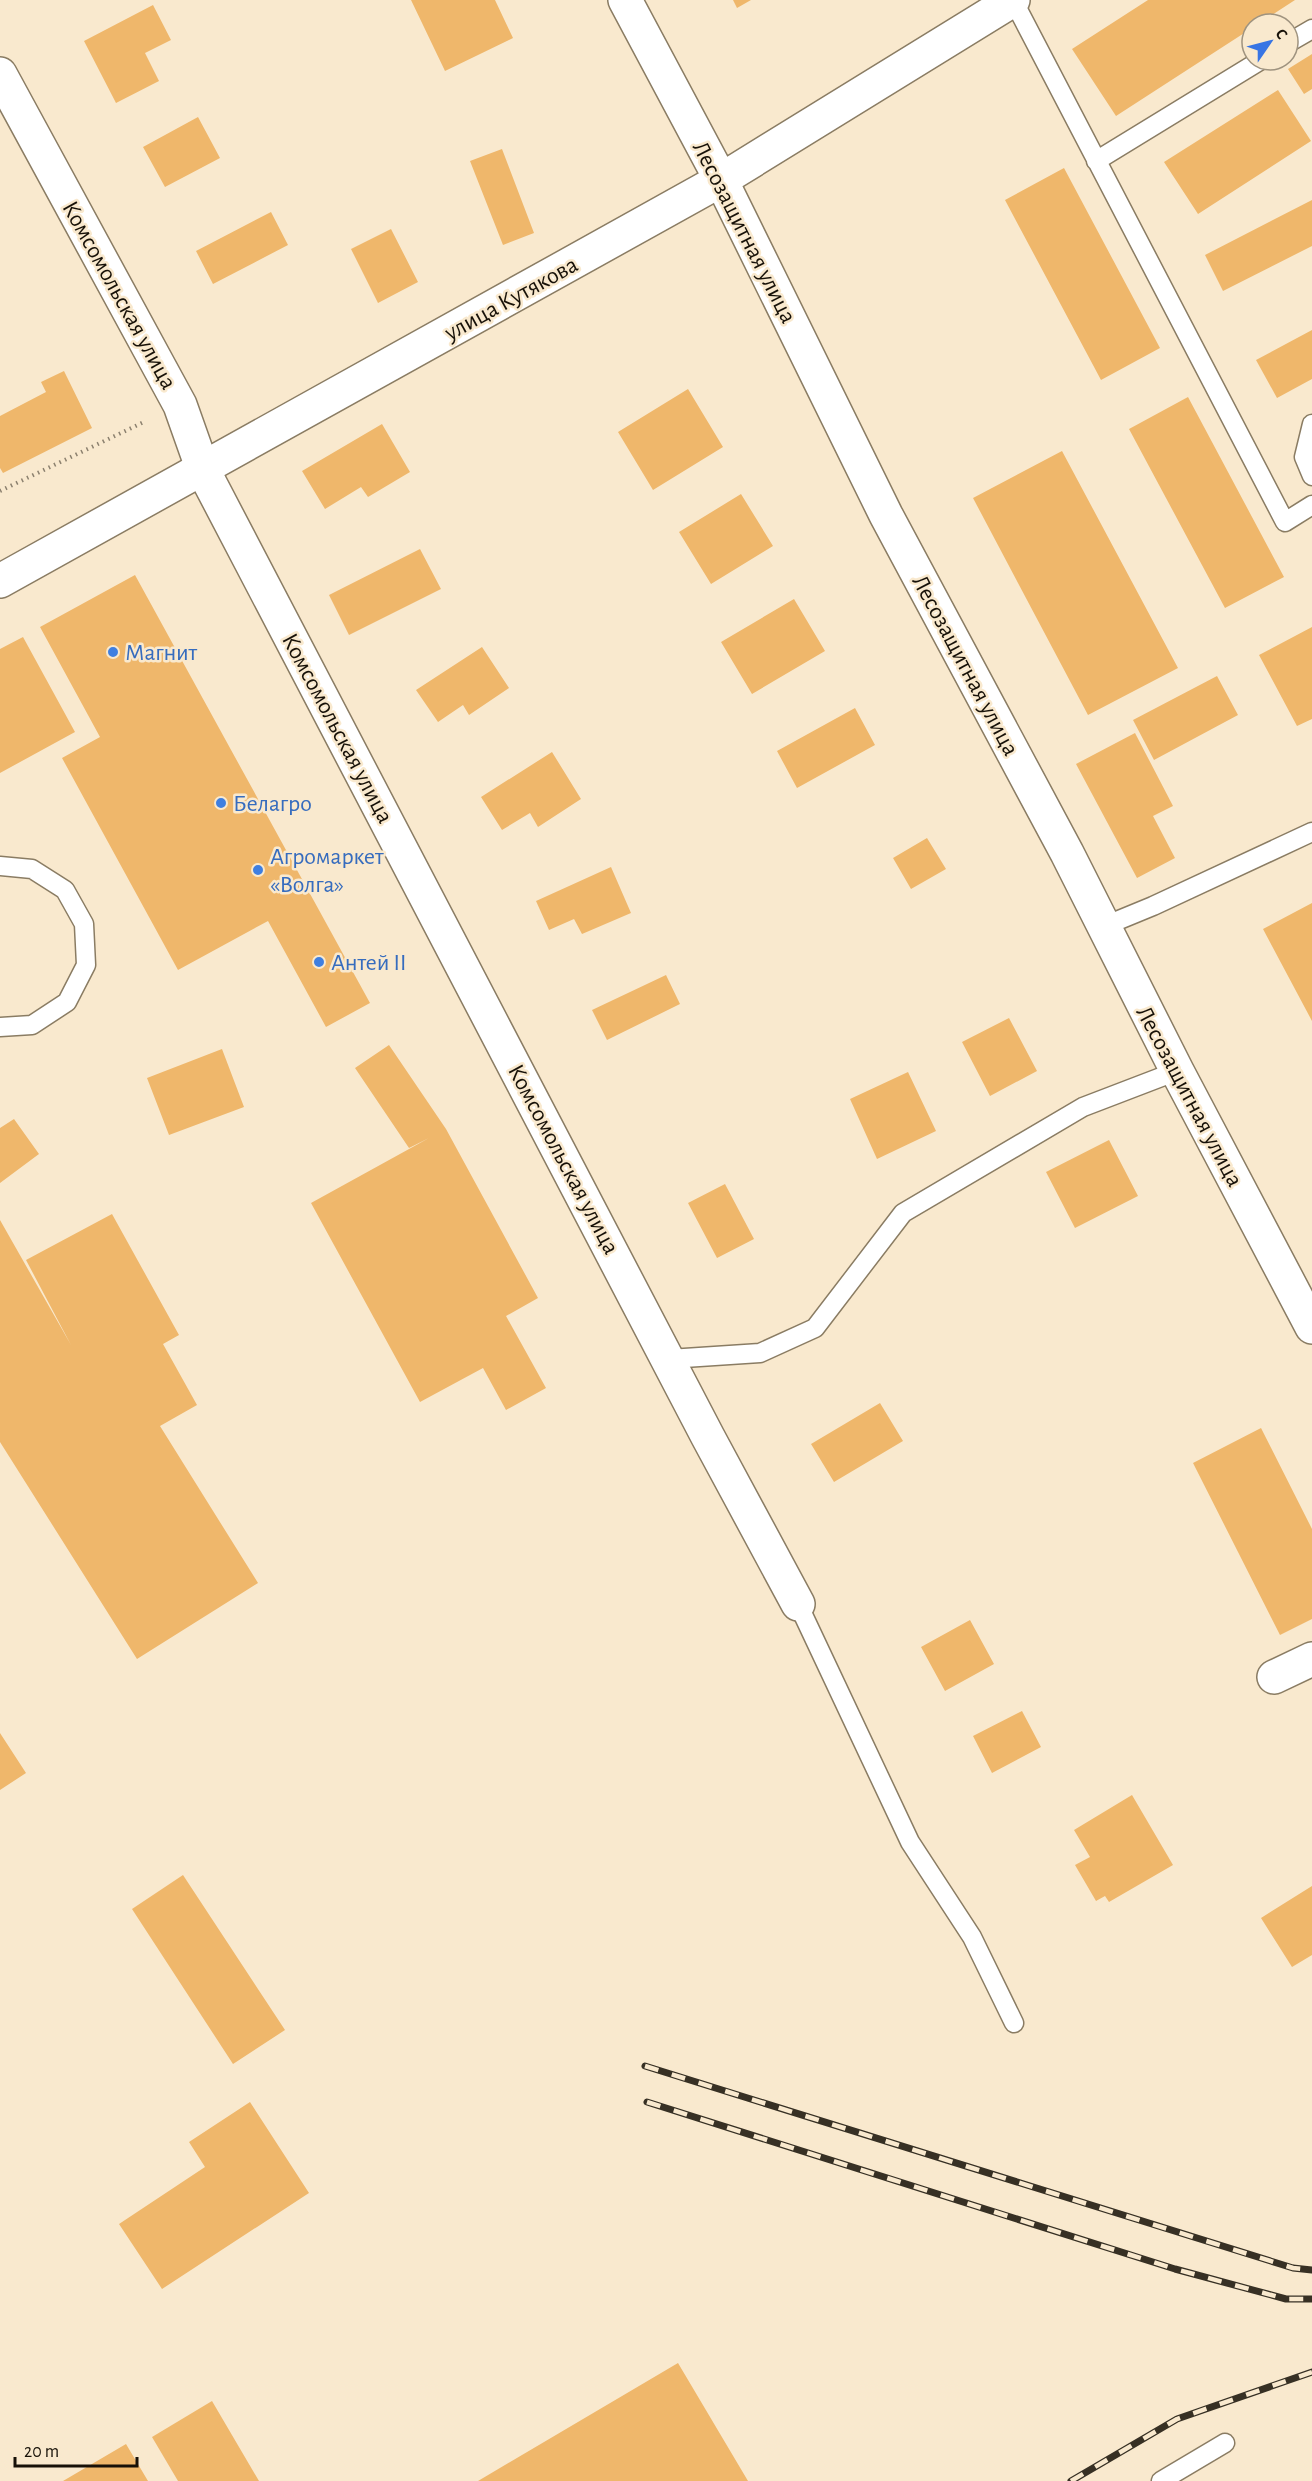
<svg xmlns="http://www.w3.org/2000/svg" width="1312" height="2481" font-family="'Alegreya Sans',sans-serif">
	<style>
		.building { fill: #efb76b }
		.lines { fill: none; stroke-linecap: round; stroke-linejoin: round }
		.lane-casing { stroke: #8a7c63; stroke-width: 21 }
		.street-casing { stroke: #8a7c63; stroke-width: 36 }
		.secondary-casing { stroke: #8a7c63; stroke-width: 36 }
		.path { stroke: #8c816f; stroke-width: 4; stroke-dasharray: 1.5 4.5; stroke-linecap: butt }
		.lane { stroke: #fff; stroke-width: 18 }
		.street { stroke: #fff; stroke-width: 33 }
		.secondary { stroke: #fff; stroke-width: 33 }
		.rail-casing { stroke: #373024; stroke-width: 7 }
		.rail { stroke: #f9e9ce; stroke-width: 4.5; stroke-dasharray: 14; stroke-linecap: butt }
		.shop-dot { fill: #3f7fe0; stroke: #f9e9ce; stroke-width: 2 }
		.labels { text-anchor: middle; stroke-width: 5; stroke-linejoin: round; paint-order: stroke }
		.street-label { font-size: 24px; fill: #171108; stroke: #f9e9ce }
		.shop-label { font-size: 24px; fill: #366cbe; stroke: #f9e9ce; text-anchor: start }
	</style>
	<rect width="100%" height="100%" fill="#f9e9ce"/>
	<path class="building" d="M411 0H495L513 38 445 71Z
		M733 0H751L737 8Z
		M1148 0H1295L1258 24H1252V28L1116 116 1072 49Z
		M153 5 171 40 145 53 159 81 116 103 84 41Z
		M1312 54V89L1304 94 1288 69Z
		M1278 90 1311 141 1198 214 1164 162Z
		M198 117 220 158 165 187 143 147Z
		M502 149 534 233 503 245 470 161Z
		M1064 168 1160 348 1101 380 1005 200Z
		M1312 200V246L1223 291 1205 255Z
		M271 212 288 245 213 284 196 251Z
		M391 229 418 282 378 303 351 249Z
		M1312 330V379L1277 398 1256 360Z
		M64 371 92 428 3 473 0 468V416L46 392 41 382Z
		M688 389 723 447 653 490 618 432Z
		M1188 397 1284 577 1225 608 1129 429Z
		M382 424 410 472 368 497 361 487 325 509 302 471Z
		M1062 451 1178 668 1088 715 973 498Z
		M741 494 773 546 711 584 679 532Z
		M420 549 441 589 349 635 329 595Z
		M135 575 370 1003 326 1027 268 921 178 970 62 758 100 737 40 627Z
		M794 599 825 651 752 694 721 642Z
		M1312 627V719L1297 726 1259 655Z
		M23 637 75 732 0 773V649Z
		M482 647 509 688 469 715 463 705 438 722 416 690Z
		M1217 676 1238 715 1154 760 1133 720Z
		M855 708 875 745 797 788 777 751Z
		M1135 733 1173 806 1153 816 1175 858 1137 878 1076 764Z
		M552 752 581 799 538 827 530 813 502 830 481 797Z
		M927 838 946 869 911 889 893 858Z
		M611 867 631 913 582 934 574 919 549 930 536 901Z
		M1312 903V1021L1263 929Z
		M666 975 680 1004 607 1040 592 1010Z
		M1009 1018 1037 1071 990 1096 962 1042Z
		M389 1045 446 1129 538 1298 506 1316 546 1388 506 1410 483 1368 420 1402 311 1203 429 1138 409 1148 355 1068Z
		M222 1049 244 1107 169 1135 147 1078Z
		M908 1072 936 1131 877 1159 850 1099Z
		M14 1119 39 1154 0 1183V1128Z
		M1109 1140 1138 1196 1075 1228 1046 1172Z
		M725 1184 754 1239 717 1258 688 1203Z
		M112 1214 179 1335 163 1344 197 1405 160 1426 258 1583 137 1659 0 1442V1220L71 1345 26 1260Z
		M880 1403 903 1441 834 1482 811 1444Z
		M1261 1428 1312 1529V1619L1280 1635 1193 1463Z
		M970 1620 994 1664 945 1691 921 1647Z
		M1022 1711 1041 1747 992 1773 973 1736Z
		M0 1733 26 1773 0 1790Z
		M1132 1795 1173 1865 1109 1902 1105 1896 1096 1901 1075 1865 1090 1857 1074 1830Z
		M183 1875 285 2030 233 2064 132 1909Z
		M1312 1886V1955L1292 1967 1261 1918Z
		M250 2102 309 2193 162 2289 119 2224 205 2167 189 2142Z
		M678 2363 748 2481H478Z
		M212 2401 259 2481H178L152 2437Z
		M126 2444 148 2481H63Z"/>
	<g class="lines">
		<g class="lane-casing">
			<path id="lane" d="M1013 0 1285 522 1312 505
				M1288 43 1312 29
				M1096 161 1261 60
				M1312 424 1304 457 1312 476
				M0 866 32 869 65 890 84 924 86 965 67 1002 32 1025 0 1027
				M1102 927 1153 906 1312 832
				M669 1359 760 1353 815 1328 903 1213 1083 1107 1177 1071
				M798 1604 910 1842 972 1937 1014 2023
				M1161 2481 1225 2443"/>
		</g>
		<g class="street-casing">
			<path id="street" d="M625 0 721 180 886 515 1067 853 1177 1071 1312 1327
				M0 74 180 405 203 470 708 1437 798 1604
				M1274 1677 1312 1659"/>
		</g>
		<g class="secondary-casing">
			<path id="secondary" d="M0 581 721 180 1013 0"/>
		</g>
		<path class="path" d="M0 491 146 421"/>
		<use href="#lane" class="lane"/>
		<use href="#street" class="street"/>
		<use href="#secondary" class="secondary"/>
		<g class="rail-casing">
			<path id="rail" d="M645 2066 1293 2268 1312 2270
				M647 2102 1175 2269 1286 2299H1312
				M1071 2481 1177 2419 1312 2372"/>
		</g>
		<use href="#rail" class="rail"/>
	</g>
	<g class="shop-dot">
		<circle cx="113" cy="652" r="6"/>
		<circle cx="221" cy="803" r="6"/>
		<circle cx="258" cy="870" r="6"/>
		<circle cx="319" cy="962" r="6"/>
	</g>
	<g class="labels">
		<g class="street-label">
			<text transform="translate(745 232) rotate(63)" y="8">Лесозащитная улица</text>
			<text transform="translate(120 295) rotate(61)" y="8">Комсомольская улица</text>
			<text transform="translate(511 298) rotate(-29)" y="8">улица Кутякова</text>
			<text transform="translate(966 665) rotate(62)" y="8">Лесозащитная улица</text>
			<text transform="translate(338 728) rotate(62)" y="8">Комсомольская улица</text>
			<text transform="translate(1190 1096) rotate(62)" y="8">Лесозащитная улица</text>
			<text transform="translate(564 1159) rotate(62)" y="8">Комсомольская улица</text>
		</g>
		<g class="shop-label">
			<text x="125" y="660">Магнит</text>
			<text x="233" y="811">Белагро</text>
			<text x="270" y="864">Агромаркет<tspan x="270" dy="28">«Волга»</tspan></text>
			<text x="331" y="970">Антей II</text>
		</g>
	</g>
	<g transform="translate(1270 42) rotate(55)"><circle r="28" fill="#f9e9ce" stroke="#9f937f" stroke-width="1.5"/>
	<path d="M0-4.5L10 22L0 15L-10 22Z" fill="#3875e4"/>
	<text y="-9" font-size="16" font-weight="bold" text-anchor="middle" fill="#171108">С</text>
	</g>
	<path d="M15 2457v9h122v-9" fill="none" stroke="#171108" stroke-width="3"/>
	<text x="24" y="2457" font-size="18" fill="#171108" stroke="#f9e9ce" stroke-width="4.5" paint-order="stroke">20 m</text>
</svg>
